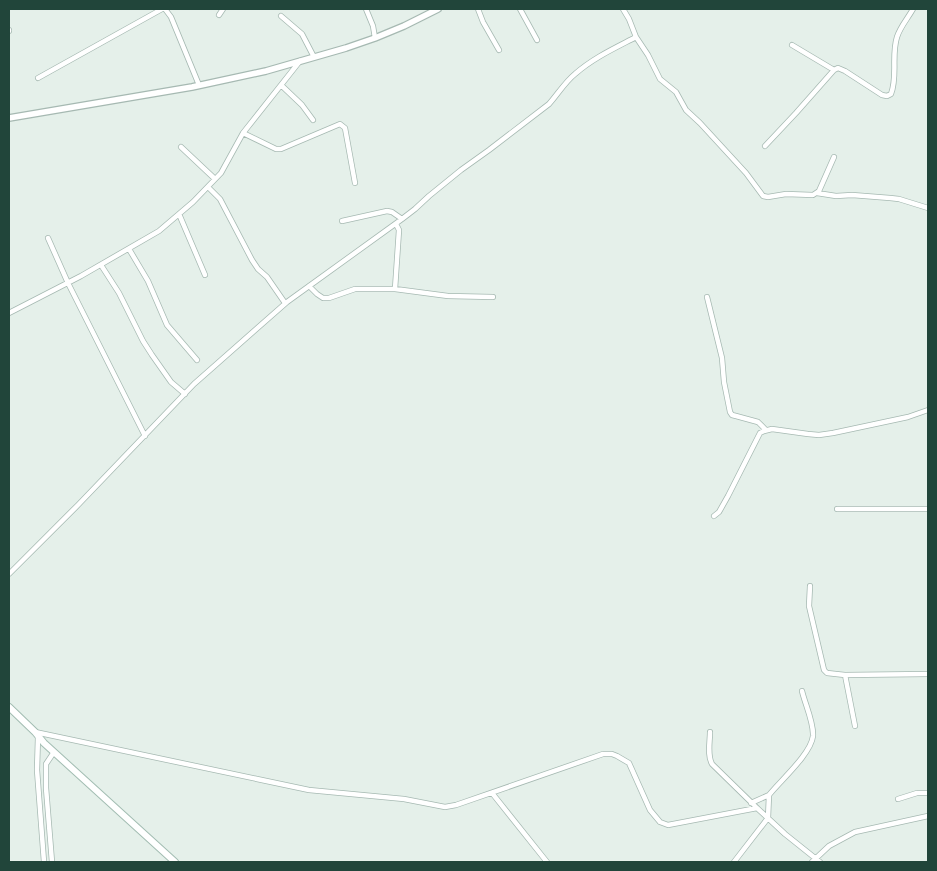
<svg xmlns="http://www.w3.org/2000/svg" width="937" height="871" font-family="'Source Sans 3',sans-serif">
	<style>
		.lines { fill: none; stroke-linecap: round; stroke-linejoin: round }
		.minor-casing { stroke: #a6b9b2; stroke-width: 6 }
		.tertiary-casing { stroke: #a6b9b2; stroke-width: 8 }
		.secondary-casing { stroke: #a2bdb2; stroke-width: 8 }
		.minor { stroke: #fff; stroke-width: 4.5 }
		.tertiary { stroke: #fff; stroke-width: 5.5 }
		.secondary { stroke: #fff; stroke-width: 6 }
	</style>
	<rect width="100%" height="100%" fill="#e5f0ea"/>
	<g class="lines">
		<g class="minor-casing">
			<path id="minor" d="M165 9 171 17 199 85
				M366 9 373 26 375 38
				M478 9 483 22 499 50
				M520 9 537 40
				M623 9 629 19 636 37 648 55 660 79 676 92 686 110 700 123 746 173 763 196 768 197 786 194 813 195 819 191 834 157
				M219 15 223 9
				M281 16 302 34 314 57
				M9 30V31
				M792 45 834 70
				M38 78 162 9
				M281 85 302 105 313 120
				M243 133 276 149H281L340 124 345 128 355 183
				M765 146 796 113 834 70 838 68 845 71 882 95 887 96 891 94C898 76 891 56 897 37 900 27 908 18 913 9
				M181 147 215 179
				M208 187 220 199 252 260 258 269 267 277 285 303
				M817 193 836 196 852 195 890 198 899 199 928 208
				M179 214 205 275
				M342 221 387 211 392 212 402 219
				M48 238 68 283 145 436
				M129 249 148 281 167 325 197 360
				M101 265 119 293 143 341 152 355 171 382 185 394
				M309 286 317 294 323 298H329L355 289H395L448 296 493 297
				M395 289 399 230 396 224
				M707 297 722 358 724 382 730 412 732 415 736 416 758 422 766 430
				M9 313 81 276 159 231 193 202 221 173 243 133 300 61
				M837 509H928
				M714 516 719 512 728 496 760 433 764 431 772 429 808 434 819 435 833 433 908 417 928 410
				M9 574 78 505 194 384 287 302 402 219 415 209 429 196 461 170 489 150 549 104C558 94 565 82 575 74 593 58 615 48 636 37
				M810 586 809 606 824 670 827 673 845 675 928 674
				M845 675 855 726
				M35 732 309 790 404 799 445 807 456 805 603 754H612L617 756 629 763 650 810 660 822 668 825 757 808
				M710 732C710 742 707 755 712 764L757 808 785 834 820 862
				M38 737 37 770 44 862
				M492 793 547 862
				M898 799 917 793H928
				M751 803 769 795
				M52 862 46 788V764L54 752
				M734 862 768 818 769 795C780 781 811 754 813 736 814 723 805 704 802 691
				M812 862 829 846 855 832 928 816"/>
		</g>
		<g class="tertiary-casing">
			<path id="tertiary" d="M9 118 192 87 266 71 346 48 375 38 404 26 438 9"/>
		</g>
		<g class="secondary-casing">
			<path id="secondary" d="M9 707 35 732 44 743 175 862"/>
		</g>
		<use href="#minor" class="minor"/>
		<use href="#tertiary" class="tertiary"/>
		<use href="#secondary" class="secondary"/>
	</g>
	<rect width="937" height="871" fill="none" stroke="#21453a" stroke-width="20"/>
</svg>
